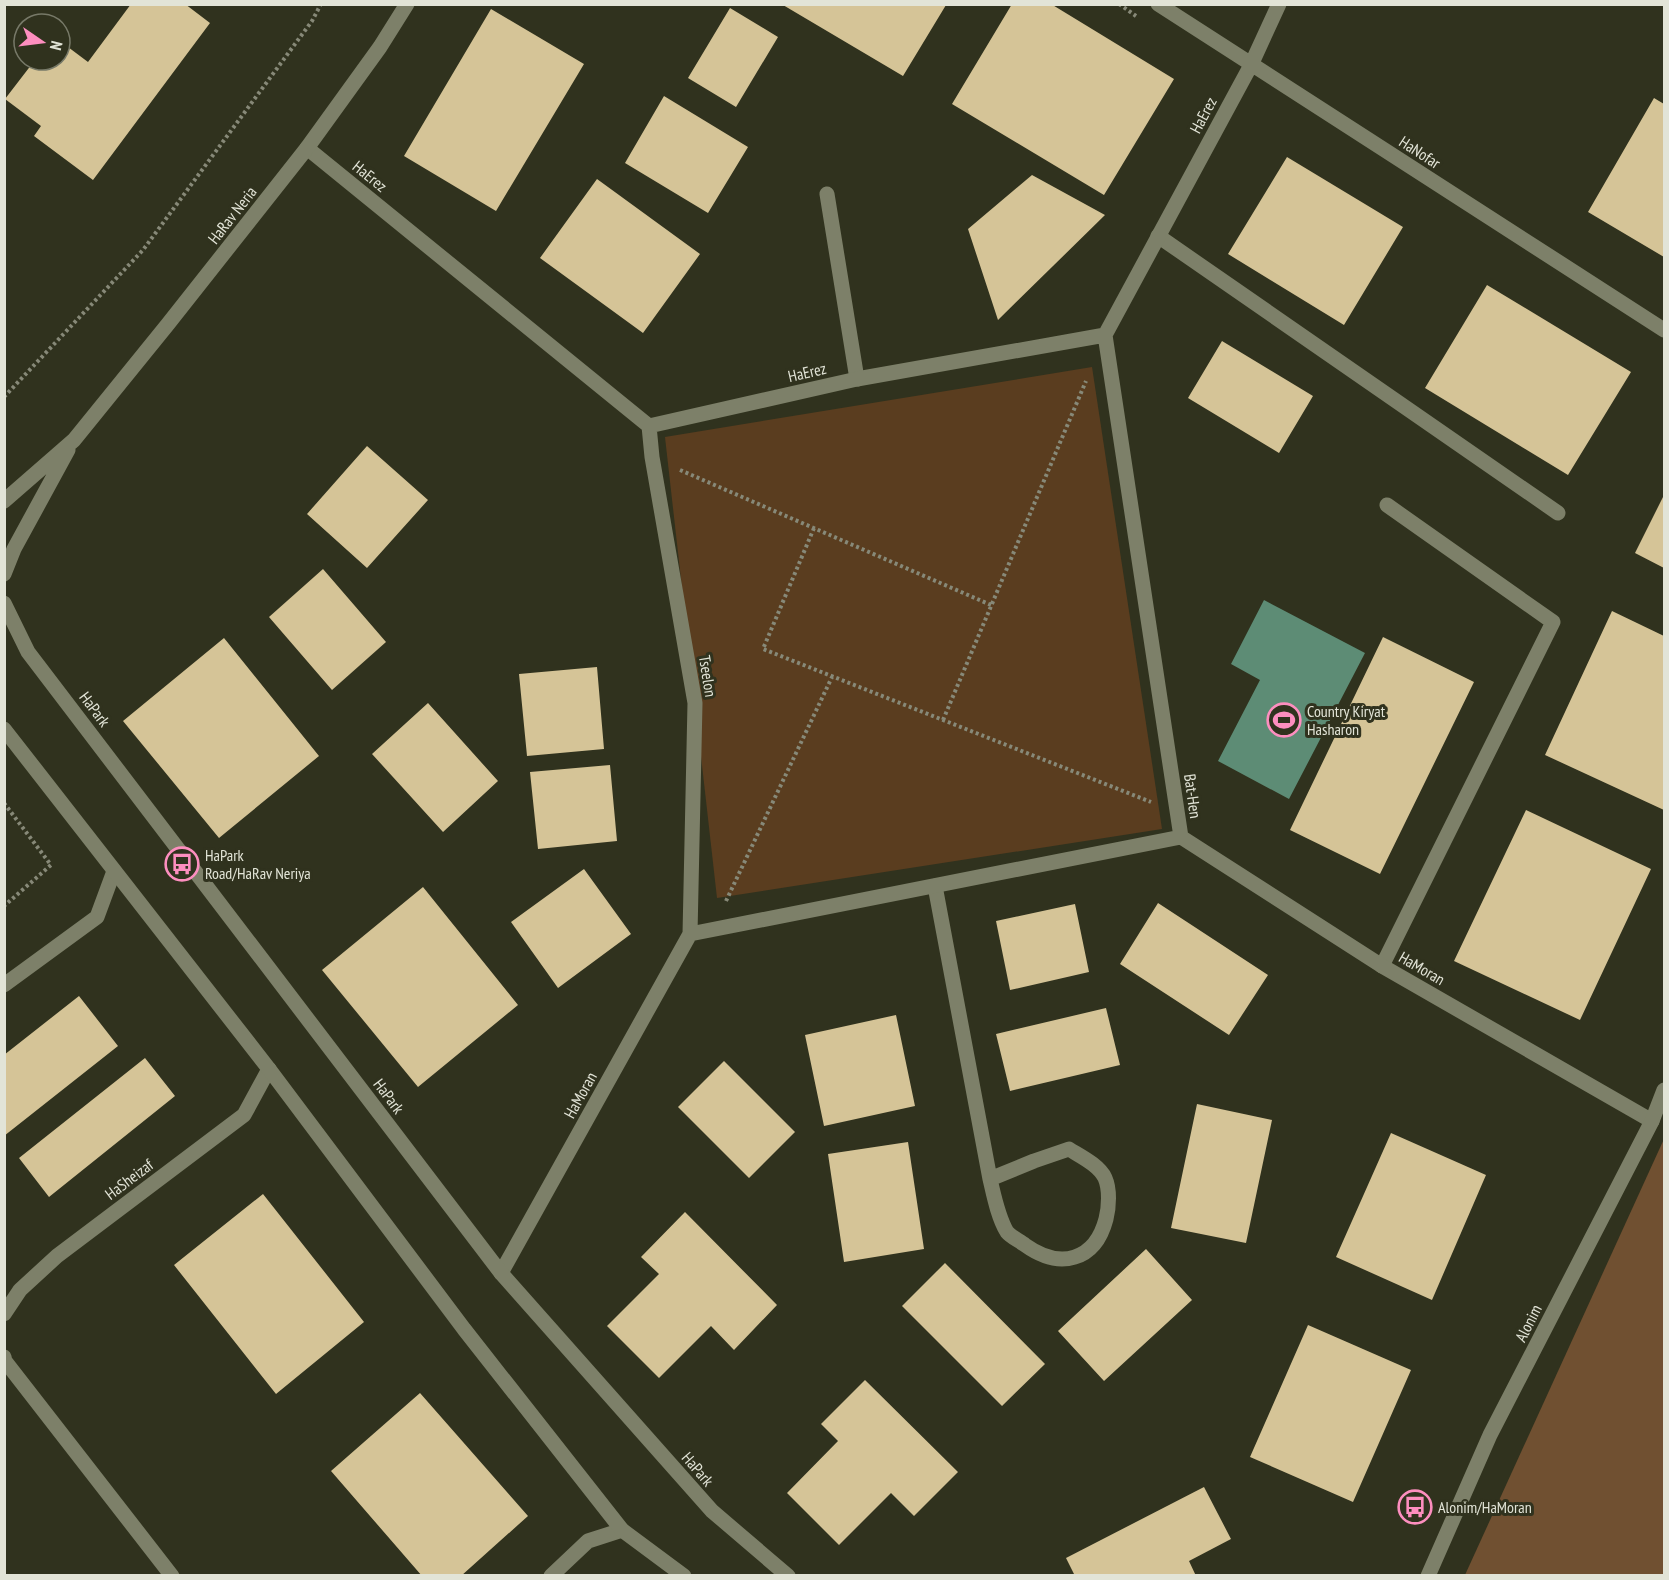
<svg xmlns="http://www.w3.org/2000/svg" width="1669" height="1580" font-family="'PT Sans Narrow',sans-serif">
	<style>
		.green { fill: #5a3d1f }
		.forest { fill: #705031 }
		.water { fill: #5d8c75 }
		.building { fill: #d5c497 }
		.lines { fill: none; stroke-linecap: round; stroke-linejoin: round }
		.path { stroke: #878978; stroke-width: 4; stroke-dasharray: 3 3; stroke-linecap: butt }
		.service { stroke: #7d8069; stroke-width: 15 }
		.minor { stroke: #7d8069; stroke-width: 15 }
		.tertiary { stroke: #7d8069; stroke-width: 15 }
		.labels { text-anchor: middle; stroke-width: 6; stroke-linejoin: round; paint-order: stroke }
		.street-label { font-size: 16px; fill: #e2e4d7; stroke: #30321e }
		.poi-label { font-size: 16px; fill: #e2e4d7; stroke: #30321e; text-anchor: start }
	</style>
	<rect width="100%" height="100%" fill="#30321e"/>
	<path class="green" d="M1092 367 1162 829 717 898 665 437Z"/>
	<path class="forest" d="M1664 1139V1575H1465Z"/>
	<path class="water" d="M1264 600 1365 653 1289 799 1218 761 1260 680 1231 664Z"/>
	<path class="building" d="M131 4H185L210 23 93 180 34 136 41 126 5 99 35 60H60V41L88 62Z
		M1012 4H1051L1174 79 1104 195 952 104Z
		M783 5H946L903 76Z
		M730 8 778 37 736 107 688 78Z
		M491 9 584 64 496 211 404 156Z
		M664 96 748 147 708 213 625 163Z
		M1654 98 1664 104V257L1588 212Z
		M1287 157 1403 227 1344 325 1228 254Z
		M1032 175 1105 215 998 320 968 229Z
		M597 179 700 254 643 333 540 258Z
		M1487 285 1631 372 1568 475 1425 388Z
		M1222 341 1313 396 1279 453 1188 398Z
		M367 446 428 500 367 568 307 514Z
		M1664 495V568L1635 553Z
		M323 569 386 642 332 690 269 617Z
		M1612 611 1664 636V810L1545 755Z
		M1383 637 1474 682 1380 874 1290 830Z
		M224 638 319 756 219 838 123 721Z
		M597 667 604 749 527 756 519 674Z
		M428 703 498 781 443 832 372 754Z
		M610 765 617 841 538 849 530 772Z
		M1526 810 1651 869 1580 1020 1454 961Z
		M584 869 631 934 558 988 511 922Z
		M423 887 518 1005 418 1087 322 970Z
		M1158 903 1268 975 1229 1035 1120 964Z
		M1075 904 1089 972 1010 990 996 921Z
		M79 996 118 1046 4 1136V1055Z
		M1106 1008 1120 1065 1010 1091 996 1034Z
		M896 1015 915 1106 824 1126 805 1035Z
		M145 1058 175 1096 49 1197 19 1158Z
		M724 1061 795 1132 749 1178 678 1107Z
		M1197 1104 1272 1120 1246 1243 1171 1228Z
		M1391 1133 1486 1175 1432 1300 1336 1257Z
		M908 1142 924 1249 844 1262 828 1154Z
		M263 1194 364 1322 276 1394 174 1265Z
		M685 1212 777 1305 734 1350 711 1326 659 1378 607 1326 659 1274 641 1257Z
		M1146 1249 1192 1300 1104 1381 1058 1331Z
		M945 1263 1045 1364 1002 1406 902 1306Z
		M1308 1325 1411 1370 1353 1502 1250 1457Z
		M865 1380 958 1472 914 1516 891 1493 839 1545 787 1493 838 1441 821 1424Z
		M420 1393 528 1516 461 1576H422L331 1471Z
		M1204 1487 1231 1539 1189 1561 1196 1576H1075L1066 1558Z"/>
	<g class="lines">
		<path class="path" d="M1119 4 1136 16
			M4 397 143 250 312 21 321 4
			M680 470 991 605
			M814 528 763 649 1151 802
			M943 720 1086 381
			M4 803 51 865 4 906
			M726 901 832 677"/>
		<path class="service" d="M827 194 857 379
			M1158 236 1558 513
			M935 886 990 1179C994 1196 998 1217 1007 1232 1011 1237 1020 1241 1025 1245 1060 1270 1095 1261 1106 1219 1109 1207 1110 1189 1105 1178 1099 1165 1080 1156 1069 1149L1034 1161 990 1179
			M1382 966 1553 622 1387 505
			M4 985 97 917 114 871"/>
		<path class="minor" d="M1158 4 1664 330
			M307 148 649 426
			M1105 335 1251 65 1279 4
			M649 426 857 379 1105 335
			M1181 837 1382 966 1652 1121
			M690 934 1181 837 1105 335
			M501 1273 690 934 695 703 652 457 649 426
			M4 1314 20 1290 57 1256 244 1115 269 1069
			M4 1357 5 1361 172 1576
			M551 1576 588 1541 622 1530"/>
		<path class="tertiary" d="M4 501 74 440 168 324 307 148 380 47 407 4
			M4 574 14 549 68 450
			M4 603 28 652 501 1273 712 1511 788 1576
			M4 729 269 1069 464 1329 622 1530 684 1576
			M1428 1576 1490 1435 1652 1121 1664 1090"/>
	</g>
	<defs>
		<g id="stadium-ring" transform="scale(1.725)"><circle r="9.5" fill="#30321e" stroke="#fd8ebf" stroke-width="1.5"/><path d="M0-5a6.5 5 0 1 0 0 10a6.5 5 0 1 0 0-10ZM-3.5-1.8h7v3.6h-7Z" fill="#fd8ebf"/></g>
		<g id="bus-ring" transform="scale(1.725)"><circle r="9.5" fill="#30321e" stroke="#fd8ebf" stroke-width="1.5"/><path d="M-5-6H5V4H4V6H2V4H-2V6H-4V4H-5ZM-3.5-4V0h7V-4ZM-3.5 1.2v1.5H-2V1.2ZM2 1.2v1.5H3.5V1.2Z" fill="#fd8ebf"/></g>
	</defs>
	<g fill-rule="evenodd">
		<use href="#stadium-ring" x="1284" y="720"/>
		<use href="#bus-ring" x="182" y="864"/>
		<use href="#bus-ring" x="1415" y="1507"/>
	</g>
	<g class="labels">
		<g class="street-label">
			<text transform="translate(1203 115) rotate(-62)" y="6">HaErez</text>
			<text transform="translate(1420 152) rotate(33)" y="6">HaNofar</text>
			<text transform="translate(370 176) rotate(39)" y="6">HaErez</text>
			<text transform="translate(232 215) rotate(-52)" y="6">HaRav Neria</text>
			<text transform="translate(807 372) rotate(-13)" y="6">HaErez</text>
			<text transform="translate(708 676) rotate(81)" y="6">Tseelon</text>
			<text transform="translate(95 709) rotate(53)" y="6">HaPark</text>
			<text transform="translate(1193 796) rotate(82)" y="6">Bat-Hen</text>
			<text transform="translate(1422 968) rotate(30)" y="6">HaMoran</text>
			<text transform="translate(580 1095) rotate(-61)" y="6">HaMoran</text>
			<text transform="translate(389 1096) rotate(53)" y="6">HaPark</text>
			<text transform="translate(129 1179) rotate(-37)" y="6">HaSheizaf</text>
			<text transform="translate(1528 1323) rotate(-63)" y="6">Alonim</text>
			<text transform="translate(698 1469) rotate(49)" y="6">HaPark</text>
		</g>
		<g class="poi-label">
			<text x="1307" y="717">Country Kiryat<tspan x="1307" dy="18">Hasharon</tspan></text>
			<text x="205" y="861">HaPark<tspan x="205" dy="18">Road/HaRav Neriya</tspan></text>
			<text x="1438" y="1513">Alonim/HaMoran</text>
		</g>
	</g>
	<rect width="1669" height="1580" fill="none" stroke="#e2e4d7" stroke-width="12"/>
	<g transform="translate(42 42) rotate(104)"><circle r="28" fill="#30321e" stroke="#777968" stroke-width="1.5"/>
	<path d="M0-4.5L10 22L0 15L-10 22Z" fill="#fd8ebf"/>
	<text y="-9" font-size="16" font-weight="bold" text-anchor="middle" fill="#e2e4d7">N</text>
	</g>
</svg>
